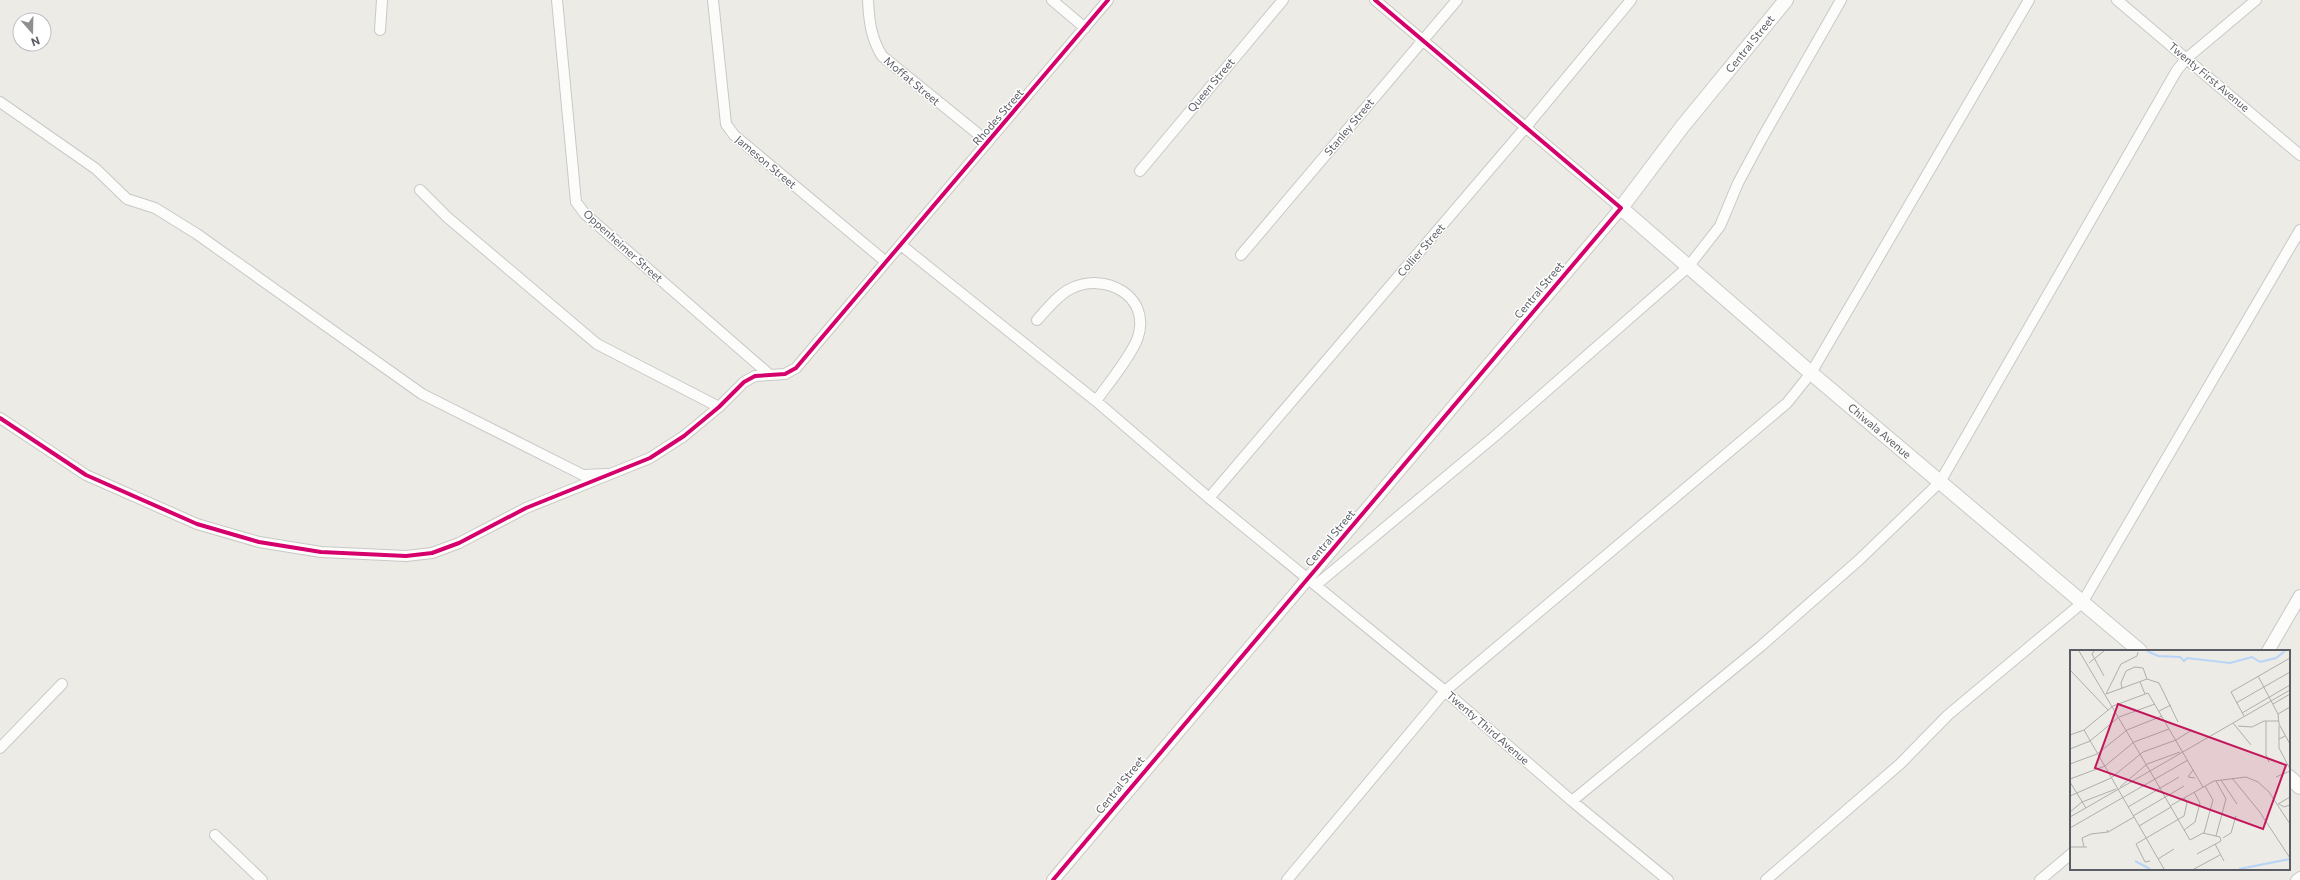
<svg xmlns="http://www.w3.org/2000/svg" width="2300" height="880" font-family="Commissioner,sans-serif">
	<style>
		.lines { fill: none; stroke-linecap: round; stroke-linejoin: round }
		.minor-casing { stroke: #c8c9c7; stroke-width: 12 }
		.tertiary-casing { stroke: #c8c9c7; stroke-width: 14 }
		.secondary-casing { stroke: #c9cac9; stroke-width: 16 }
		.minor { stroke: #fcfcfb; stroke-width: 10 }
		.tertiary { stroke: #fcfcfb; stroke-width: 12 }
		.secondary { stroke: #fcfcfb; stroke-width: 14 }
		.cycleway-casing { stroke: #fff; stroke-width: 6 }
		.cycleway { stroke: #d6006c; stroke-width: 4 }
		.labels { text-anchor: middle; stroke-width: 3; stroke-linejoin: round; paint-order: stroke }
		.street-label { font-size: 11px; fill: #5a5e64; stroke: #fff }
		.inset-river { fill: none; stroke: #b8d5f7; stroke-width: 2 }
		.inset-road { fill: none; stroke: #aeafad; stroke-width: 1 }
		.view { fill: #c2185b; fill-opacity: 0.15; stroke: #c2185b; stroke-width: 2 }
		.inset-edge { fill: none; stroke: #5a5e64; stroke-width: 2 }
	</style>
	<rect width="100%" height="100%" fill="#ecebe5"/>
	<g class="lines">
		<g class="minor-casing">
			<path id="minor" d="M557 0 576 202 585 214 770 375
				M713 0 726 124 734 135 886 262
				M868 0C869 21 871 38 882 56L988 142
				M1052 0 1085 28
				M1375 0 1621 208
				M2117 0 2300 155
				M380 30 382 0
				M0 102 96 169 127 199 155 208 197 234 422 394 583 475 607 474
				M1140 171 1283 0
				M420 190 447 217 597 344 719 407
				M901 245 1096 401 1209 498 1445 691 1572 801 1668 880
				M1241 255 1457 0
				M1037 320C1047 309 1057 296 1070 289 1105 271 1151 296 1138 337 1132 355 1108 384 1096 401
				M0 418 86 475 197 524 259 542 321 552 406 556 432 553 459 543 526 508 650 458 684 436 719 407 744 382 755 376 785 374 796 368 1108 0
				M1209 498 1525 128 1631 0
				M1316 585 1495 436 1688 267 1720 226 1738 183 1761 140 1841 0
				M0 748 62 684
				M1572 801 1761 646 1859 560 1940 482 2177 70 2187 58 2256 0
				M215 835 262 880
				M1287 880 1445 691 1787 403 1811 373 2029 0
				M1766 880 1900 764 1948 715 2082 603 2300 230
				M2040 880 2071 854
				M2296 880 2300 877"/>
		</g>
		<g class="tertiary-casing">
			<path id="tertiary" d="M2268 651 2300 596
				M1053 880 1621 208"/>
		</g>
		<g class="secondary-casing">
			<g id="secondary">
				<path id="s1" d="M1786 0 1682 127 1621 208 1811 373 2140 651"/>
				<path d="M2289 777 2300 787"/>
			</g>
		</g>
		<use href="#minor" class="minor"/>
		<use href="#tertiary" class="tertiary"/>
		<use href="#secondary" class="secondary"/>
		<g class="cycleway-casing">
			<path id="cycleway" d="M0 418 86 475 197 524 259 542 321 552 406 556 432 553 459 543 526 508 650 458 684 436 719 407 744 382 755 376 785 374 796 368 1108 0
				M1053 880 1621 208 1375 0"/>
		</g>
		<use href="#cycleway" class="cycleway"/>
	</g>
	<g class="labels">
		<g class="street-label">
			<text transform="translate(1750 44) rotate(-51)" y="4">Central Street</text>
			<text transform="translate(2209 77) rotate(40)" y="4">Twenty First Avenue</text>
			<text transform="translate(912 81) rotate(40)" y="4">Moffat Street</text>
			<text transform="translate(1211 85) rotate(-50)" y="4">Queen Street</text>
			<text transform="translate(998 117) rotate(-49)" y="4">Rhodes Street</text>
			<text transform="translate(1349 127) rotate(-50)" y="4">Stanley Street</text>
			<text transform="translate(766 162) rotate(40)" y="4">Jameson Street</text>
			<text transform="translate(623 246) rotate(42)" y="4">Oppenheimer Street</text>
			<text transform="translate(1421 250) rotate(-49)" y="4">Collier Street</text>
			<text transform="translate(1539 290) rotate(-50)" y="4">Central Street</text>
			<text dy="4" stroke="none"><textPath href="#s1" startOffset="607">Chiwala Avenue</textPath></text>
			<text transform="translate(1330 538) rotate(-50)" y="4">Central Street</text>
			<text transform="translate(1488 728) rotate(41)" y="4">Twenty Third Avenue</text>
			<text transform="translate(1120 785) rotate(-51)" y="4">Central Street</text>
		</g>
	</g>
	<g transform="translate(2070 650)">
		<rect width="220" height="220" fill="#ecebe5"/>
		<path class="inset-river" d="M77 1 88 6 110 7 114 11 117 8 160 13 182 7 190 12 206 8 215 1M65 211 80 219M169 219 220 209"/>
		<path class="inset-road" d="M24 1 22 4 34 26M19 13 34 1M0 20 38 60M188 26 208 64 209 74 220 94M77 29 89 33 108 72M70 32 75 44M52 39 51 33 56 21 65 17 73 18 77 29M36 44 51 14 67 6 68 2M36 44 77 29M166 53 220 22M203 54 220 44M89 61 101 55M172 63 220 35M208 64 220 57M174 66 161 42 220 8M196 71V105L199 112M163 73 181 95M168 76 182 77 194 71H209M14 80 94 219M0 85 14 80 43 56 78 43 133 137M215 86 209 89V98L220 119M209 89V76M0 99 20 91 49 67 85 54M0 114 27 104 57 80 92 66M123 120 118 127 125 128M206 127 220 121M162 128 189 161 220 208M0 129 35 116 64 92 99 79M151 130 167 154M0 132 16 158M50 137 77 114 110 102M0 146 41 128 73 102 106 90 122 80M208 154 220 147M209 154 214 157 220 155M100 156 144 131 176 127 188 132 199 142 220 174M58 157 109 127M0 162 12 152 46 139M63 166 114 136M0 167 80 121 9 1M69 176 101 157M0 178 118 110M37 180 38 182 64 167M114 180 125 172 130 153 124 142M134 183 143 150 135 136M146 186 156 149 146 131M153 188 161 183 166 166M145 194 154 211M0 197H17M14 197 12 188 21 184 38 182M127 204 151 191 150 187 133 183 120 190 80 121 220 40M88 209 104 199M80 211 75 212 66 194 114 166 117 153 114 148M124 219 150 205"/>
		<path class="view" d="M48 54 216 115 193 179 25 118Z"/>
		<rect width="220" height="220" class="inset-edge"/>
	</g>
	<g transform="translate(32 32) rotate(160)"><circle r="19" fill="#ffffff" stroke="#bdbfc1"/>
	<path d="M0-3L7 15L0 10L-7 15Z" fill="#8d8f91"/>
	<text y="-6" font-size="11" font-weight="bold" text-anchor="middle" fill="#5a5e64">N</text>
	</g>
</svg>
